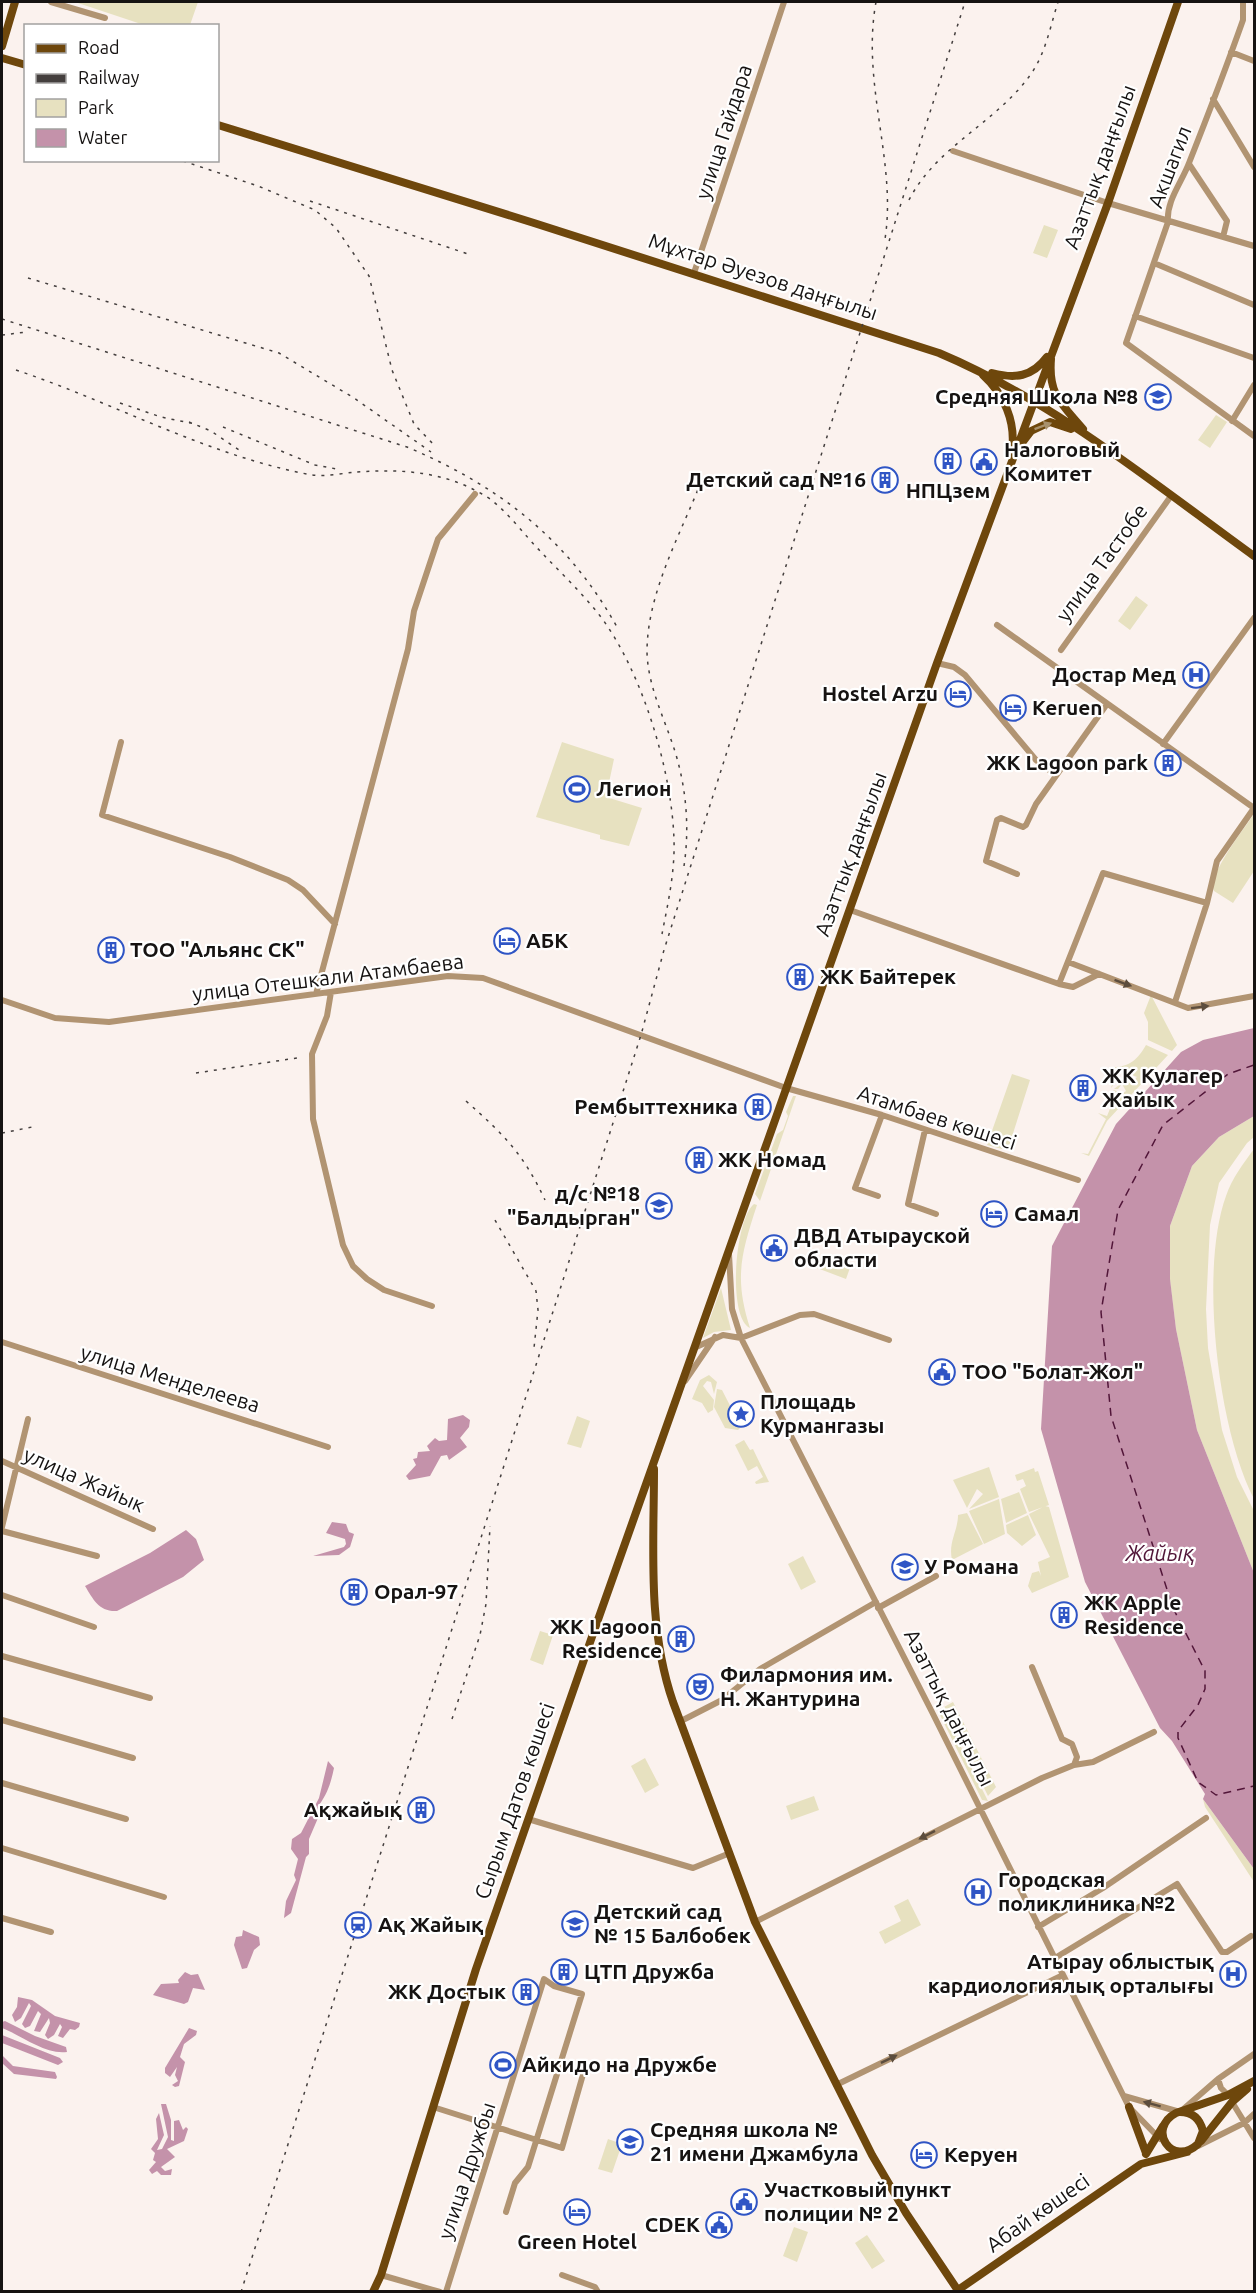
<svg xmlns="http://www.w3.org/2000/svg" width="1256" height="2293" font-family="Ubuntu,sans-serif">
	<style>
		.green { fill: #e7e1c0 }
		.water { fill: #c492aa }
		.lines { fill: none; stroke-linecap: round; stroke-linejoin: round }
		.ferry { stroke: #521639; stroke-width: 1.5; stroke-dasharray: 8 6; stroke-linecap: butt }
		.minor { stroke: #b19472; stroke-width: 6 }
		.major { stroke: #6e470c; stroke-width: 8 }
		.rail { stroke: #443f3e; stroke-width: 1.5; stroke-dasharray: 3 6; stroke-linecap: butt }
		.oneway { fill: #a8916d }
		.oneway2 { fill: #5c4d3d }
		.labels { text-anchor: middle; stroke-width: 4.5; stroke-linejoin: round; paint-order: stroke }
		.street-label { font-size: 21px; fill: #161312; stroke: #fff }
		.poi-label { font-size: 21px; font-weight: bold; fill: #161312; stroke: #fff; text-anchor: start }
		.water-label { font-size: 22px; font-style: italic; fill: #521639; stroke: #fff }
	</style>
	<rect width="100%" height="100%" fill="#fbf2ee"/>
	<path class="green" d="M75 2H198L190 25H144Z
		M1044 225 1058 230 1047 258 1033 253Z
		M1216 415 1227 422 1210 448 1198 440Z
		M1136 596 1148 605 1130 630 1118 621Z
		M562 742 614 759 606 797 642 808 629 846 600 839V835L536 817Z
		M1254 814V871L1233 903 1214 891C1207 875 1244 829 1254 814Z
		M1151 995 1177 1045 1172 1051 1148 1040V1022L1144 1013Z
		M1146 1045 1168 1055 1107 1121 1089 1156 1081 1153 1088 1154 1106 1119 1098 1113 1107 1116 1112 1104 1105 1100 1106 1097 1113 1101 1116 1096 1113 1090 1123 1093 1126 1091 1122 1084 1118 1089H1114L1119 1085 1117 1081 1111 1088 1114 1077 1131 1083 1137 1077 1113 1067C1130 1067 1138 1059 1146 1045Z
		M1012 1074 1030 1080 1009 1146 1002 1149 987 1145Z
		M793 1096H796L760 1201 755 1194 777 1134 783 1130 788 1116 786 1112Z
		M1254 1116V1137L1247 1143 1219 1183 1210 1225 1206 1309 1208 1348 1222 1430 1237 1477 1254 1511V1573L1197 1430 1176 1329 1170 1280V1226L1192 1166 1219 1137Z
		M1254 1149V1499C1218 1430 1199 1270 1226 1196 1232 1178 1243 1164 1254 1149Z
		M754 1204 757 1205C741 1254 734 1278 750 1328 727 1317 735 1219 754 1204Z
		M822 1254 851 1265 846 1279 817 1268Z
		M721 1288 731 1330 714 1332 703 1338Z
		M709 1375 717 1382 714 1394 711 1382 707 1381 703 1386 714 1400 713 1410 708 1413 702 1403 692 1399 700 1380Z
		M717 1389 722 1390 741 1427 738 1430 725 1428 714 1407Z
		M577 1416 590 1421 581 1448 567 1444Z
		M744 1440 750 1450 753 1449 769 1482 756 1484 755 1482 763 1477 757 1466 748 1471 735 1445Z
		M989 1467 999 1497 969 1509 983 1494 977 1489 967 1508 953 1480Z
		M1034 1468 1035 1472 1038 1471 1049 1505 1029 1512 1020 1489 1026 1486 1023 1479 1017 1481 1015 1475Z
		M1019 1492 1027 1513 1006 1523 1001 1499Z
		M999 1499 1005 1534 984 1544 969 1511Z
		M1045 1506 1049 1507 1069 1577 1032 1593 1028 1586 1032 1573 1039 1571 1041 1576 1038 1562 1050 1557 1029 1514Z
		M967 1513 983 1544 952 1560C948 1542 958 1531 958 1515Z
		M1028 1515 1036 1535 1022 1546 1007 1533 1006 1525Z
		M803 1556 816 1582 801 1590 788 1564Z
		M540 1631 553 1635 543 1665 530 1660Z
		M953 1702 996 1787 988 1796 944 1707Z
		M942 1708V1709L988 1801 982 1800 939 1713Z
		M645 1758 659 1785 645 1793 631 1766Z
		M814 1796 819 1810 791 1820 786 1806Z
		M1203 1799 1254 1869V1882L1205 1807Z
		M908 1899 921 1925 885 1944 879 1932 901 1921 894 1906Z
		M608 2139 622 2144 612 2173 598 2169Z
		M794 2227 808 2232 797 2262 783 2256Z
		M867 2235 885 2261 872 2269 855 2243Z"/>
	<path class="water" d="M1254 1028V1116L1219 1137 1192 1166 1170 1226V1279L1176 1329 1197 1430 1254 1573V1869L1203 1799 1205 1794 1172 1741 1160 1728 1085 1582 1041 1429 1052 1246 1116 1124 1181 1052 1203 1040Z
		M463 1415 470 1420 469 1427 460 1438 467 1447 449 1460 447 1455 441 1456 430 1476 409 1480 406 1476 416 1465 413 1459 417 1458 418 1452 430 1451 427 1446 435 1438 439 1441 447 1440 448 1419Z
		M332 1522 346 1524 349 1532 354 1534 350 1547 339 1555 313 1556 344 1547 346 1544 345 1539 326 1533Z
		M186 1530 196 1539 204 1560 183 1577 117 1611C99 1612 93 1599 85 1586L150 1553Z
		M328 1761 334 1768C331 1782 328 1793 319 1805L321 1811 309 1839V1854L306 1857 291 1913 284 1918 286 1901 296 1880 294 1875 298 1859 291 1849 292 1839 301 1833 319 1798Z
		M243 1930 259 1937 260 1945 254 1950 247 1968 242 1969 234 1945 236 1937 242 1936Z
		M185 1972 191 1975 198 1974 205 1990 193 1988 188 2002 184 2004 153 1995 161 1984 179 1983 178 1980Z
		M18 1997 32 2000 55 2016 80 2023 79 2027 75 2030 70 2029 63 2038 58 2036 62 2027 60 2024 54 2035 48 2039 45 2035 50 2023 49 2018 40 2032 34 2031 41 2014 38 2011 30 2026 25 2028 22 2024 31 2006 29 2003 21 2018 15 2022 12 2015 17 2007Z
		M5 2021 35 2036 66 2047 67 2052C45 2055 21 2035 2 2028V2022Z
		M189 2028 197 2031 196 2035 184 2044 180 2057 185 2062 179 2086 175 2087 172 2085 178 2081 175 2075 177 2067 170 2077 165 2073V2068Z
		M2 2035 60 2058 63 2062 58 2065 2 2043Z
		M2 2055 13 2066 55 2072 57 2077 56 2079 14 2074 2 2063Z
		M161 2104H166L171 2120V2140L174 2141V2121L179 2120 183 2130 186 2127 188 2129 184 2141 167 2149 175 2157 161 2167 165 2171 172 2169 171 2175H161L157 2171 152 2174 149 2170 156 2162 153 2160 155 2153 151 2149 158 2139 156 2119 159 2113 164 2135 157 2150 162 2149 168 2137Z"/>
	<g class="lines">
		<path class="ferry" d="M1254 1065 1228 1074 1163 1125 1118 1210 1101 1312 1111 1416 1173 1608 1205 1671V1689L1198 1705 1178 1731V1738L1198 1782 1216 1795 1254 1786"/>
		<path class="minor" d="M51 2 105 18
			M1243 2V20C1226 68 1208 115 1189 163 1182 182 1166 201 1168 222L1126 343 1254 436
			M1231 52 1254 61
			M1213 99 1254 167
			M953 151 1108 203 1254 246
			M1189 164 1227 221 1223 237
			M1154 263 1254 305
			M694 273 784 2
			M1135 316 1254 358
			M1232 421 1254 385
			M997 625 1254 808
			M1061 650 1171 496
			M937 663 954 667 965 675 1036 760 1056 775
			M121 742 102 815 230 857 288 880 303 890 335 924
			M1163 744 1254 618
			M1017 874 986 861 997 820 1001 818 1023 827 1026 825 1036 804 1107 704
			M850 910 1059 984 1073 987 1099 974
			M1068 962 1188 1008 1254 996
			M1059 984 1103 873 1207 903 1217 861 1254 808
			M331 992 327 1016 312 1054 313 1119 343 1245 353 1266 367 1279 384 1290 432 1306
			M316 994 408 649 414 611 438 539 475 494
			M2 1000 55 1018 109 1022 448 976 483 978 786 1088 882 1115 1078 1180
			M1175 1002 1207 903
			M925 1130 908 1204 936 1214
			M878 1196 855 1188 882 1115
			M729 1254 732 1309 741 1338 932 1712 1129 2107 1160 2139
			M741 1338 800 1315 814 1314 889 1340
			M2 1342 328 1447
			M694 1348 723 1335 741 1338
			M685 1381 715 1337
			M2 1461 153 1529
			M2 1527 28 1419
			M2 1531 97 1556
			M2 1595 94 1627
			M878 1608 936 1576
			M2 1656 150 1698
			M1032 1667 1062 1739 1072 1744 1077 1757 1074 1765
			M2 1720 133 1758
			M681 1721 722 1700 760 1669 876 1602
			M2 1783 126 1819
			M528 1819 693 1868 730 1853
			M2 1848 164 1897
			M2 1918 51 1932
			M755 1922 1042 1778 1074 1765 1093 1762 1154 1732
			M1038 1927 1103 1888 1206 1818
			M1055 1958 1177 1884 1222 1952H1227L1251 1936
			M1218 2079 1221 2088 1228 2095
			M836 2085 1063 1975
			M1124 2096 1180 2112 1218 2079 1254 2054
			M1232 2102 1254 2138
			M433 2107 562 2148 584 2071
			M1198 2146 1244 2123 1254 2114
			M381 2275 440 2292
			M562 2275 595 2287 598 2292
			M446 2292 544 1979 554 1986 582 1994 528 2167 515 2183 506 2212"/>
		<path class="major" d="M2 46 15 2
			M2 58 26 65
			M218 125 534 223 939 353C1055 402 1153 483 1254 556
			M1051 359C1048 395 1062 404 1083 429
			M992 373C1015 379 1032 377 1047 357
			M983 375C1004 394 1016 422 1012 450
			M1021 444 1031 431 1050 422 1071 429
			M654 1469C654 1547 647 1627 673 1702L755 1922 872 2155 906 2213 959 2292
			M1129 2107 1146 2153
			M1180 2112C1193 2112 1200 2119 1203 2131L1198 2144C1172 2168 1146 2129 1176 2113L1228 2095 1254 2081
			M1201 2141 1232 2102 1247 2089
			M1146 2154 1163 2126
			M958 2290 1141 2164 1187 2152
			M373 2292 381 2275 476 1969 594 1631 937 663 1108 203 1178 2"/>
		<path class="rail" d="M876 2C861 84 897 162 885 239
			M183 161 258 186 315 210 336 228 369 276 392 370 414 424 436 447
			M909 200C937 145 999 122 1033 71 1046 51 1051 24 1058 2
			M310 201 471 255
			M28 278 279 353 354 398 431 452
			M2 319 407 447C499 486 568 539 617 627
			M2 335 27 332
			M16 370C115 403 208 456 312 475 326 477 343 473 357 472 401 469 442 471 482 494 503 505 525 536 542 553 560 572 580 591 597 612 641 667 672 770 674 840 675 872 668 903 662 934
			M120 403 161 417 195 424
			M189 422 211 431 239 450
			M223 427 315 465 337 469
			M684 866C689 833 687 798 679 766 670 728 648 692 647 652 647 595 678 539 699 487
			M196 1073 297 1058
			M466 1101C504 1135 523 1153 545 1200
			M2 1133 37 1126
			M495 1220 536 1291 538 1310 534 1348
			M452 1719 480 1635 486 1604 490 1526
			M241 2292 641 1035 664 950 965 2"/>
	</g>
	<defs><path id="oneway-solid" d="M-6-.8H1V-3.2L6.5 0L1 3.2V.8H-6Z" transform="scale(1.5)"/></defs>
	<use class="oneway" href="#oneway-solid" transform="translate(1043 426) rotate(-20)"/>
	<g class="oneway2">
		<use href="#oneway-solid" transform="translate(1123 983) rotate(20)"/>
		<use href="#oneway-solid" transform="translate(1200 1007) rotate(-7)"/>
		<use href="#oneway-solid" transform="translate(927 1835) rotate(153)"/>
		<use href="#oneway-solid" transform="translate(889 2059) rotate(-26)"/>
		<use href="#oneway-solid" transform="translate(1152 2104) rotate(-165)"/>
	</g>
	<defs>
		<g id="school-ring" transform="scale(1.35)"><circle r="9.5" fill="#fff" stroke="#2f55c5" stroke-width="1.5"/><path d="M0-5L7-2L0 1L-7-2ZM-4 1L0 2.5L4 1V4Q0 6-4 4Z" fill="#2f55c5"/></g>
		<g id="building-ring" transform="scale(1.35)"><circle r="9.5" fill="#fff" stroke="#2f55c5" stroke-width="1.5"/><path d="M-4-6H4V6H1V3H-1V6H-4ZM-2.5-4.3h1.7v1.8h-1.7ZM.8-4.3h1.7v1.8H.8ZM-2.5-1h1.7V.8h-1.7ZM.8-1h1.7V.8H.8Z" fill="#2f55c5"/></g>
		<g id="civic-ring" transform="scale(1.35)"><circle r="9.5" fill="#fff" stroke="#2f55c5" stroke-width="1.5"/><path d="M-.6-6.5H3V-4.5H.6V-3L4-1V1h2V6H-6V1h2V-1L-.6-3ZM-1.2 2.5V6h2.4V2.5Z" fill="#2f55c5"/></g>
		<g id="hospital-ring" transform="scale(1.35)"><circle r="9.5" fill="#fff" stroke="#2f55c5" stroke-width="1.5"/><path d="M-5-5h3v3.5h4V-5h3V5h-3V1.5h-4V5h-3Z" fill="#2f55c5"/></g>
		<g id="hotel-ring" transform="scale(1.35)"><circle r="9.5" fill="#fff" stroke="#2f55c5" stroke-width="1.5"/><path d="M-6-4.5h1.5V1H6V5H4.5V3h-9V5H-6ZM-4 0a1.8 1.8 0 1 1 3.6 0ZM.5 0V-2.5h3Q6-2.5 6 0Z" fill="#2f55c5"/></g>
		<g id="stadium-ring" transform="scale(1.35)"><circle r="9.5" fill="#fff" stroke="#2f55c5" stroke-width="1.5"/><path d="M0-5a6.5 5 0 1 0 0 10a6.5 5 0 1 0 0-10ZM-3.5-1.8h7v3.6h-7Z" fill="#2f55c5"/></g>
		<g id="sight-ring" transform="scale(1.35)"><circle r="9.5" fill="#fff" stroke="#2f55c5" stroke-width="1.5"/><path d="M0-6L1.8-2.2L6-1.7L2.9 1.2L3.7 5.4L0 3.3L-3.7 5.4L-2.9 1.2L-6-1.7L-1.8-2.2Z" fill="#2f55c5"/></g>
		<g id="theatre-ring" transform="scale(1.35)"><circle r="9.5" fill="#fff" stroke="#2f55c5" stroke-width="1.5"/><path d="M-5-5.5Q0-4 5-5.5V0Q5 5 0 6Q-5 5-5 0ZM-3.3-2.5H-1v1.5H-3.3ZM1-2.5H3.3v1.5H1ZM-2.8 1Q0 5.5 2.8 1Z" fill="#2f55c5"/></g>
		<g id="station-ring" transform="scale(1.35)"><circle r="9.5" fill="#fff" stroke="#2f55c5" stroke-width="1.5"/><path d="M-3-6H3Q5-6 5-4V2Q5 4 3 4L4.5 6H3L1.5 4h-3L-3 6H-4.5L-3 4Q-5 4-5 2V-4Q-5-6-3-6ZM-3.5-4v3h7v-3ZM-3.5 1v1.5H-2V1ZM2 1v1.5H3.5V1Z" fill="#2f55c5"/></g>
	</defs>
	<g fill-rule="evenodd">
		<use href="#school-ring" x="1158" y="397"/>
		<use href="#building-ring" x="948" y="461"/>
		<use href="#civic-ring" x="984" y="462"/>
		<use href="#building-ring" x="885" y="480"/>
		<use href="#hospital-ring" x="1196" y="675"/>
		<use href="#hotel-ring" x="958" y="694"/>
		<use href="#hotel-ring" x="1013" y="708"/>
		<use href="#building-ring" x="1168" y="763"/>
		<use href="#stadium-ring" x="577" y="789"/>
		<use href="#hotel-ring" x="507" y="941"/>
		<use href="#building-ring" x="111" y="950"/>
		<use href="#building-ring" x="800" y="977"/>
		<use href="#building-ring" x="1083" y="1088"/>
		<use href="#building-ring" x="758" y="1107"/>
		<use href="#building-ring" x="699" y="1160"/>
		<use href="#school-ring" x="659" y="1206"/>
		<use href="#hotel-ring" x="994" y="1214"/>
		<use href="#civic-ring" x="774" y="1248"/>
		<use href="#civic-ring" x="942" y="1372"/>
		<use href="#sight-ring" x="741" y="1414"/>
		<use href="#school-ring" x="905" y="1567"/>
		<use href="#building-ring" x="354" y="1592"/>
		<use href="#building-ring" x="1064" y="1615"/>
		<use href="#building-ring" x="681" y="1639"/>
		<use href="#theatre-ring" x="700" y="1687"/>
		<use href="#building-ring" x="421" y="1810"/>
		<use href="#hospital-ring" x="978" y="1892"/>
		<use href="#school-ring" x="575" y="1924"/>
		<use href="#station-ring" x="358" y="1925"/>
		<use href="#building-ring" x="564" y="1972"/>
		<use href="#hospital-ring" x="1233" y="1974"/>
		<use href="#building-ring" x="526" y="1992"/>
		<use href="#stadium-ring" x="503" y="2065"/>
		<use href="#school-ring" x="630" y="2142"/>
		<use href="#hotel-ring" x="924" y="2155"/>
		<use href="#civic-ring" x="744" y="2202"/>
		<use href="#hotel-ring" x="577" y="2212"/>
		<use href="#civic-ring" x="719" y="2225"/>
	</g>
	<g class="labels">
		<g class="street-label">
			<text transform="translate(724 132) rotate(-72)" y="7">улица Гайдара</text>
			<text transform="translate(1100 167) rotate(-70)" y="7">Азаттық даңғылы</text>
			<text transform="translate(1170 167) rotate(-69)" y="7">Акшагил</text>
			<text transform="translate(763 277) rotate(18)" y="7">Мұхтар Әуезов даңғылы</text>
			<text transform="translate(1102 563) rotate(-54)" y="7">улица Тастобе</text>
			<text transform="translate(851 854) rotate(-70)" y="7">Азаттық даңғылы</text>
			<text transform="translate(328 978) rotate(-7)" y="7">улица Отешкали Атамбаева</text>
			<text transform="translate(937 1118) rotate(18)" y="7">Атамбаев көшесі</text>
			<text transform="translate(170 1379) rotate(17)" y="7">улица Менделеева</text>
			<text transform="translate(84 1480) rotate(24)" y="7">улица Жайык</text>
			<text transform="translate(949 1708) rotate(63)" y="7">Азаттық даңғылы</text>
			<text transform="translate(515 1801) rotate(-71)" y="7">Сырым Датов көшесі</text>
			<text transform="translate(467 2171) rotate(-72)" y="7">улица Дружбы</text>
			<text transform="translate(1038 2213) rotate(-35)" y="7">Абай көшесі</text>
		</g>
		<g class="poi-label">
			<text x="1138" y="404" text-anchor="end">Средняя Школа №8</text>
			<text x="1004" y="457">Налоговый<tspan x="1004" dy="24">Комитет</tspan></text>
			<text x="866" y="487" text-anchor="end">Детский сад №16</text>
			<text x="948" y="498" text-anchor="middle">НПЦзем</text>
			<text x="1176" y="682" text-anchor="end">Достар Мед</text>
			<text x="938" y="701" text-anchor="end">Hostel Arzu</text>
			<text x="1032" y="715">Keruen</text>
			<text x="1148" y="770" text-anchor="end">ЖК Lagoon park</text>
			<text x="596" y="796">Легион</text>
			<text x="526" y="948">АБК</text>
			<text x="130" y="957">ТОО "Альянс СК"</text>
			<text x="820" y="984">ЖК Байтерек</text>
			<text x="1102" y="1083">ЖК Кулагер<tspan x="1102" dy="24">Жайык</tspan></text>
			<text x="738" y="1114" text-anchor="end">Рембыттехника</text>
			<text x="718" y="1167">ЖК Номад</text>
			<text x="640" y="1201" text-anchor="end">д/с №18<tspan x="640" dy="24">"Балдырган"</tspan></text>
			<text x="1014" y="1221">Самал</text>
			<text x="794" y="1243">ДВД Атырауской<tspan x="794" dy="24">области</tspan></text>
			<text x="962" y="1379">ТОО "Болат-Жол"</text>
			<text x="760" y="1409">Площадь<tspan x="760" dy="24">Курмангазы</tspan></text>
			<text x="924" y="1574">У Романа</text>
			<text x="374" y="1599">Орал-97</text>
			<text x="1084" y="1610">ЖК Apple<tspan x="1084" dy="24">Residence</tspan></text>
			<text x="662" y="1634" text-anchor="end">ЖК Lagoon<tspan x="662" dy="24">Residence</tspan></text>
			<text x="720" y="1682">Филармония им.<tspan x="720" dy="24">Н. Жантурина</tspan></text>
			<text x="402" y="1817" text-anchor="end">Ақжайық</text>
			<text x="998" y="1887">Городская<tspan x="998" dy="24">поликлиника №2</tspan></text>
			<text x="594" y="1919">Детский сад<tspan x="594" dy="24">№ 15 Балбобек</tspan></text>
			<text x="378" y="1932">Ақ Жайық</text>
			<text x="1214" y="1969" text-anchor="end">Атырау облыстық<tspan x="1214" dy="24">кардиологиялық орталығы</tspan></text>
			<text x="584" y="1979">ЦТП Дружба</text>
			<text x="506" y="1999" text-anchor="end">ЖК Достык</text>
			<text x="522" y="2072">Айкидо на Дружбе</text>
			<text x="650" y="2137">Средняя школа №<tspan x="650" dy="24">21 имени Джамбула</tspan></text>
			<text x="944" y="2162">Керуен</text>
			<text x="764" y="2197">Участковый пункт<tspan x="764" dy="24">полиции № 2</tspan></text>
			<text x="700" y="2232" text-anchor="end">CDEK</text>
			<text x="577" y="2249" text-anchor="middle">Green Hotel</text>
		</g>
		<g class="water-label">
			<text x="1160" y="1561">Жайық</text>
		</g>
	</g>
	<rect width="1256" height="2293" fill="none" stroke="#161312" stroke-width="6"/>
	<rect x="24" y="24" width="195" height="138" fill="#ffffff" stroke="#a2a1a0" stroke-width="1.5"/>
	<rect x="36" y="44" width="30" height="9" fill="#6e470c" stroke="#a2a1a0" stroke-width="1.5"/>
	<text x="78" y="54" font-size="18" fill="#161312">Road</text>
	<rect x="36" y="74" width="30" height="9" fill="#443f3e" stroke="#a2a1a0" stroke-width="1.5"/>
	<text x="78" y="84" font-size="18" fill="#161312">Railway</text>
	<rect x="36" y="99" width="30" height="18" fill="#e7e1c0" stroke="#a2a1a0" stroke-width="1.5"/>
	<text x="78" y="114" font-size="18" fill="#161312">Park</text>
	<rect x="36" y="129" width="30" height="18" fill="#c492aa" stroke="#a2a1a0" stroke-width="1.5"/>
	<text x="78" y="144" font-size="18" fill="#161312">Water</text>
</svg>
